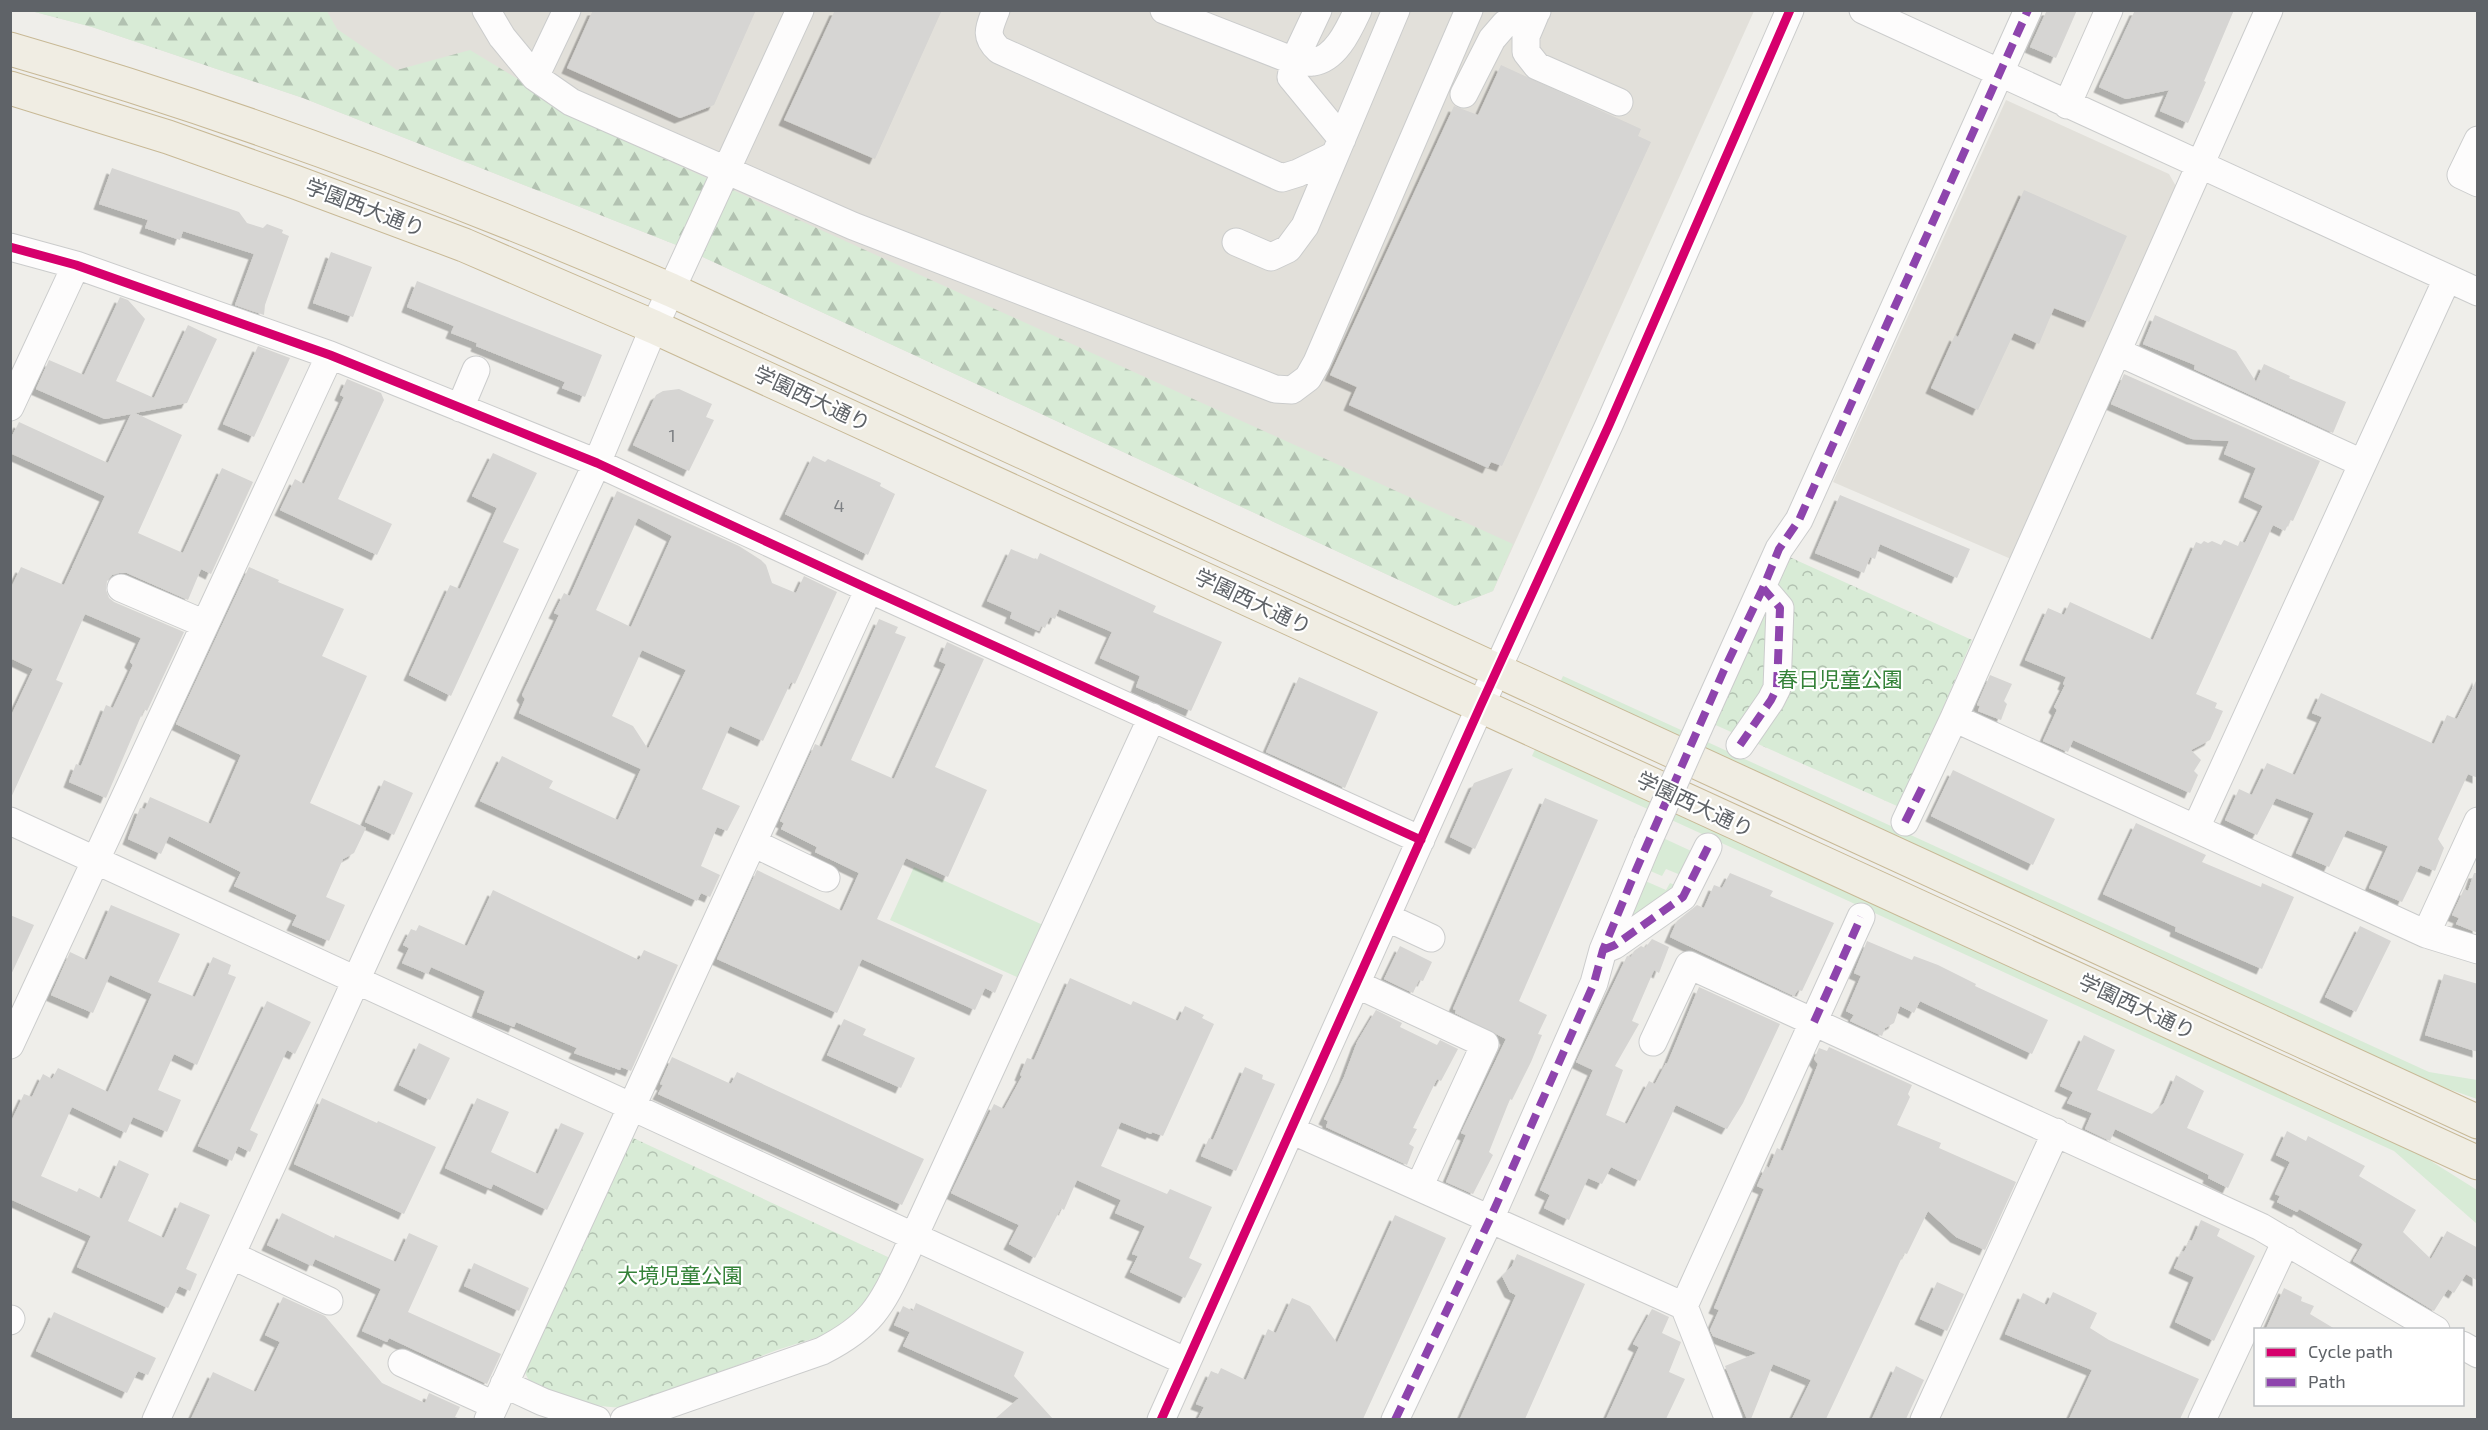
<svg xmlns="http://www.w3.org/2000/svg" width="2488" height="1430" font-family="'Exo 2','Noto Sans JP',sans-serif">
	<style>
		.education { fill: #e2e0da }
		.grass { fill: #d8ebd6 }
		.forest { fill: url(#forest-firs) }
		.park { fill: url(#park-crowns) }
		.building { fill: #d6d5d3; fill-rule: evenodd; filter: url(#shadow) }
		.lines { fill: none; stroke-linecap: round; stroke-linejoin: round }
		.minor-casing { stroke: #cbcccc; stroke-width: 29 }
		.highway-casing { stroke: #c8b996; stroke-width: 35 }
		.minor { stroke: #fdfcfc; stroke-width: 27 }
		.highway { stroke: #f0ede3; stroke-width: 33 }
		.minor-bridge-casing { stroke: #cbcccc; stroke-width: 29; stroke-linecap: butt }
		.minor-bridge { stroke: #fdfcfc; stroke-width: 27 }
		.quiet { stroke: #8e44ad; stroke-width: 8; stroke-dasharray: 15 8; stroke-linecap: butt }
		.cycleway-casing { stroke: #fff; stroke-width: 13 }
		.cycleway { stroke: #d6006c; stroke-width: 9 }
		.labels { text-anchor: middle; stroke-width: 4.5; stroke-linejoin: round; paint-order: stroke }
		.number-label { font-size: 18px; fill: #7e8184 }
		.street-label { font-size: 21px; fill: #5f6368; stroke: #fff }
		.park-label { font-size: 21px; fill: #348238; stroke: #fff }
	</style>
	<defs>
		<pattern id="forest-firs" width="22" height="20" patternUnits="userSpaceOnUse" patternTransform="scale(1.5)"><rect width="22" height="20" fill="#d8ebd6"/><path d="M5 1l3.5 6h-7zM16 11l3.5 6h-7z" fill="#b2c2b1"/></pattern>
		<pattern id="park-crowns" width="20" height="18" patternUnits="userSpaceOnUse" patternTransform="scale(1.5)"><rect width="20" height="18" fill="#d8ebd6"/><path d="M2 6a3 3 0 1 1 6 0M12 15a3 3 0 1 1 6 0" fill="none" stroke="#b2c2b1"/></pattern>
		<filter id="shadow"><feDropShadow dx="-5.5" dy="5.5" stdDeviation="0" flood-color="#0004"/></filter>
	</defs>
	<rect width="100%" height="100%" fill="#efeeea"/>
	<path class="education" d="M31 11H1754L1493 591 1455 606 679 246 303 98 92 27Z
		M2006 100 2169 174 2177 188 2011 559 1833 482Z"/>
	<path class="grass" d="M1563 676 2429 1072 2477 1080V1099L2420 1079 1559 685Z
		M1536 747 2399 1141 2477 1190V1224L2394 1151 1532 756Z
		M1663 838 1700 855 1688 878 1666 869 1662 876 1648 870Z
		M914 867 1043 925 1019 978 890 920Z
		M1643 880 1666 890 1670 883 1682 888 1623 935Z"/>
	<path class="forest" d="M31 11H327L337 29 397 70 470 50 605 132 1513 544 1493 591 1455 606 679 246 303 98 92 27Z"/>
	<path class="park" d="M1785 555 1972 640 1908 790 1906 810 1711 723Z
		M629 1136 890 1258 875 1291 855 1316 834 1332 777 1350 629 1407C593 1410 562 1395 529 1381L523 1368Z"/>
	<path class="building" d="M593 10H756L714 105 680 118 567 68Z
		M835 10H942L875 159 784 120Z
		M2047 10H2077L2056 58 2030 47Z
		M2135 10H2234L2204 81 2206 82 2188 123 2160 111 2169 90 2126 99 2099 87Z
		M1501 65 1641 129 1638 136 1651 142 1502 466 1491 462 1488 468 1349 405 1357 387 1330 375 1454 106 1478 115Z
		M112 168 239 212 247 223 263 228 267 224 283 230 282 233 289 236 265 305 264 315 235 305 254 254 183 231 180 240 145 228 148 220 99 204Z
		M2024 190 2127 236 2089 322 2054 308 2039 344 2014 333 1978 410 1931 388 1955 335 1958 337Z
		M331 252 372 267 353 317 313 303Z
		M417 281 602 355 585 397 562 388 565 382 476 346 477 343 451 333 454 326 407 307Z
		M120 297 128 300 145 319 116 381 154 398 188 325 217 339 187 403 135 413 182 435 138 533 183 553 222 468 253 482 211 574 201 569 188 600 127 573H119L112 575 107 581 106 590 109 598 114 602 184 632 147 711 144 709 106 798 69 782 76 764 81 766 106 705 113 708 133 665 130 662 141 638 85 614 56 680 63 683 10 800V718L33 669 10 658V590L21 567 64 585 105 496 10 453V440L19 422 108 463 131 414 105 419 36 389 49 360 84 375Z
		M2155 315 2236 351 2256 382 2264 364 2290 376 2289 378 2346 402 2333 433 2194 369 2195 365 2143 344Z
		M258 346 290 358 254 437 223 424Z
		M2124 374 2320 461 2293 521 2290 520 2285 531 2273 525 2196 694 2217 703 2215 708 2223 711 2210 740 2191 750 2201 760 2194 771 2198 775 2190 793 2073 740 2068 752 2043 741 2057 710 2054 707 2065 685 2063 684 2066 677 2025 660 2048 608 2064 615 2070 602 2153 640 2196 542 2201 544 2204 541 2208 543 2212 541 2221 545 2224 540 2238 546 2240 541 2245 543 2263 506 2244 497 2256 468 2224 454 2229 441 2192 439 2111 404Z
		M347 379 381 393 384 400 338 499 392 524 377 555 280 510 295 479 304 484 344 397 340 395Z
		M679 389 712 404 706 417 714 420 689 471 633 445 656 395 663 391Z
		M493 453 537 473 503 542 519 549 451 696 409 675 450 585 460 589 497 508 472 496Z
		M813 456 825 462 828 459 881 483 880 486 895 494 868 555 785 514Z
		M617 491 739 546 761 560 766 565 772 583 796 593 804 576 837 592 795 684 791 682 763 741 730 726 702 789 740 806 727 831 717 827 701 866 720 875 710 897 701 893 697 901 480 801 502 756 553 781 549 788 618 820 641 769 519 713 525 699 522 695 559 615 554 613 564 593 570 596ZM638 518 672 536 631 627 596 610ZM642 650 686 670 648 749 633 726 612 716Z
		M1840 495 1970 549 1957 578 1880 544 1875 559 1870 557 1864 573 1815 553Z
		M1011 549 1037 560 1040 553 1156 606 1153 612 1222 642 1191 711 1136 687 1140 676 1100 658 1112 632 1059 609 1055 619 1050 617 1045 628 1041 626 1039 631 1010 618 1012 612 987 601Z
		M249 567 279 580 278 582 344 609 322 656 367 676 310 803 366 828 354 853 343 859 326 897 345 905 329 941 292 925 297 915 234 886 241 872 169 836 161 854 128 839 140 808 145 809 150 797 211 824 241 755 176 724Z
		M879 619 898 627 895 633 906 637 851 760 894 779 946 664 939 661 947 642 984 659 935 767 987 790 948 877 906 858 877 919 1003 975 995 993 985 988 975 1010 862 959 837 1013 717 959 757 870 842 911 859 873 815 852 817 847 781 829 784 823 780 821 815 744 822 747Z
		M1990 675 2012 684 2004 701 2007 704 2001 720 1978 711 1980 706 1977 705Z
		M1299 677 1378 712 1345 788 1266 752Z
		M2478 677V778L2468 774 2438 839 2444 848 2435 871 2420 865 2402 902 2369 888 2388 846 2347 830 2329 867 2296 853 2314 813 2276 798 2257 835 2225 820 2239 789 2252 795 2267 763 2295 775 2322 717 2312 713 2321 693 2434 744 2447 715 2457 719Z
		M1513 768 1475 849 1450 837 1474 783Z
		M1953 770 2055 819 2033 865 1931 816Z
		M384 780 413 793 394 835 365 822Z
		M1545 798 1598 820 1519 1001 1547 1015 1538 1034 1542 1035 1531 1062 1512 1100 1510 1099 1489 1152 1493 1155 1473 1194 1446 1182 1466 1135 1461 1133 1506 1039 1455 1013 1456 1010 1453 1009Z
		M2136 823 2206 855 2202 862 2261 887 2262 883 2294 897 2262 969 2175 931 2176 927 2103 894Z
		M1730 873 1773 891 1770 896 1834 923 1802 991 1798 990 1794 996 1670 937 1677 921 1697 905 1704 908 1714 885 1722 888Z
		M2474 873H2478V933L2456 924 2459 918 2452 915 2464 889 2468 891Z
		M493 890 639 960 644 950 678 965 631 1071 621 1067 620 1070 574 1053 577 1048 516 1022 514 1027 477 1012 485 991 431 967 428 974 402 963 409 948 403 945 411 929 416 931 419 925 467 946Z
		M111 905 180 934 158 982 195 997 213 957 231 965 228 974 236 977 197 1065 174 1054 158 1090 181 1100 167 1132 133 1117 126 1133 72 1107 41 1176 77 1192 79 1188 102 1199 119 1160 149 1174 128 1221 164 1238 180 1202 210 1215 186 1269 197 1274 190 1291 179 1286 168 1308 77 1267 91 1236 10 1199V1124L24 1094 32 1097 43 1074 52 1079 58 1068 108 1092 152 994 110 975 93 1013 51 995 70 952 87 960Z
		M10 915 34 925 10 977Z
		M2360 926 2391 941 2356 1012 2325 997Z
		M1652 939 1669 947 1659 973 1654 970 1632 1021 1639 1024 1615 1066 1623 1070 1606 1115 1627 1124 1649 1081 1655 1084 1666 1063 1667 1064 1699 987 1780 1024 1743 1103 1727 1129 1676 1105 1640 1181 1611 1167 1602 1184 1588 1178 1569 1220 1544 1208 1550 1195 1540 1190 1593 1070 1576 1062 1627 956 1631 957 1634 951 1641 946 1645 948Z
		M1867 941 1912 960 1914 956 1938 965 1976 984 1975 986 2048 1020 2032 1054 1920 1001 1914 1013 1900 1006 1894 1023 1885 1028 1882 1036 1850 1021 1854 1015 1846 1011 1861 976 1854 973Z
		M1400 946 1432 962 1423 981 1419 980 1413 993 1384 979Z
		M2444 974 2478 984V1052L2425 1035Z
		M1070 978 1131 1005 1133 1001 1178 1021 1185 1006 1204 1015 1202 1018 1214 1024 1163 1136 1152 1132 1151 1134 1121 1122 1101 1166 1167 1194 1170 1189 1212 1207 1189 1258 1202 1264 1185 1298 1130 1272 1138 1256 1132 1254 1145 1226 1115 1213 1121 1200 1077 1180 1064 1210 1061 1208 1035 1258 1009 1244 1019 1225 951 1193 994 1104 1004 1109 1022 1076 1020 1075 1027 1058 1034 1060Z
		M267 1001 311 1022 295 1054 287 1050 250 1130 258 1134 250 1152 238 1146 232 1161 198 1146Z
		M1376 1010 1402 1023 1400 1027 1437 1045 1440 1040 1458 1049 1441 1081 1437 1079 1413 1128 1417 1129 1409 1144 1414 1147 1407 1165 1326 1127 1328 1121 1324 1119 1344 1077 1357 1042Z
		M844 1019 866 1029 863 1035 915 1058 901 1088 827 1055Z
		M2084 1035 2115 1050 2097 1090 2152 1114 2164 1103 2176 1075 2204 1091 2187 1128 2244 1154 2228 1188 2208 1178 2209 1175 2115 1129 2110 1141 2085 1129 2092 1113 2067 1103 2073 1092 2060 1086Z
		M419 1043 450 1058 430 1100 399 1085Z
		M1829 1047 1912 1085 1908 1094 1910 1097 1897 1125 1941 1143 1939 1148 2016 1182 1985 1250 1956 1237 1928 1211 1907 1254 1904 1253 1826 1419H1792L1811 1380 1773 1364 1751 1419H1747L1725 1366 1757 1353 1713 1336 1710 1330 1719 1310 1714 1308 1764 1189 1757 1186 1766 1166 1769 1168 1777 1148 1783 1151 1818 1064 1814 1059 1819 1048 1827 1051Z
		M672 1057 731 1084 737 1072 924 1159 902 1205 658 1094 663 1085 660 1084Z
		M1245 1067 1263 1075 1262 1079 1275 1084 1236 1171 1201 1156 1209 1138 1213 1140Z
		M322 1098 377 1123 378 1121 436 1147 404 1214 294 1164Z
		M477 1098 509 1112 491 1152 538 1174 561 1123 584 1133 547 1210 493 1184 491 1189 445 1168Z
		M2287 1131 2306 1141 2308 1136 2365 1166 2359 1176 2416 1210 2403 1232 2431 1259 2447 1231 2478 1248V1281L2466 1274 2454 1293 2448 1289 2434 1311 2353 1261 2363 1244 2299 1209 2297 1212 2277 1202 2280 1196 2275 1194 2290 1162 2276 1155Z
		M282 1213 334 1238 335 1235 396 1262 409 1233 438 1246 408 1312 501 1354 487 1384 389 1338 387 1342 362 1331 381 1289 315 1259 312 1266 267 1245Z
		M1395 1215 1446 1238 1363 1419H1198L1204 1407 1196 1404 1211 1371 1218 1374 1221 1368 1246 1380 1268 1329 1276 1333 1292 1298 1310 1306 1337 1343Z
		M2201 1220 2220 1229 2217 1236 2255 1256 2214 1341 2175 1322 2194 1277 2174 1268 2182 1251 2184 1252 2190 1240 2192 1241Z
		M1517 1254 1585 1284 1525 1419H1460L1516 1295 1510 1292 1502 1276 1512 1266Z
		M474 1263 529 1288 519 1311 464 1286Z
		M1937 1282 1964 1294 1947 1331 1920 1319Z
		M2284 1288 2302 1297 2301 1301 2314 1306 2310 1314 2335 1329H2266Z
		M2053 1292 2097 1313 2090 1328 2109 1340 2199 1379 2180 1419H2069L2092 1370 2005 1334 2023 1293 2047 1305Z
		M283 1297 325 1316 382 1383 425 1403 429 1393 460 1407 455 1417 461 1419H191L213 1372 256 1392 280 1342 265 1335Z
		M916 1303 1024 1352 1014 1376 1053 1419H995L1019 1398 903 1346 910 1332 894 1325 903 1306 913 1311Z
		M1652 1309 1669 1317 1662 1333 1681 1342 1669 1372 1685 1379 1666 1419H1606L1639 1347 1633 1344Z
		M54 1312 156 1358 148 1375 138 1371 127 1393 36 1351Z
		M1896 1366 1924 1380 1906 1419H1872Z"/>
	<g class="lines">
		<g class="minor-casing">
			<path id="minor" d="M486 10 502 37 535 77 571 102 853 226 1275 389 1292 390 1308 378 1317 362 1469 10
				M996 10C989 28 984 36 999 50L1282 178 1298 173 1335 155 1396 10
				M1164 10 1294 61C1300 62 1307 63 1313 62 1336 59 1349 29 1358 10
				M1318 10 1294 61 1291 77 1342 139
				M1537 10 1526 36V52L1537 66 1619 102
				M1863 10 2478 292
				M2269 10 1954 718 2426 934 2478 950
				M535 77 567 10
				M1464 94 1492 39 1505 24 1537 11
				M2067 105 2109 10
				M2478 140 2461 175 2478 183
				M1236 242 1271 257 1288 249 1305 226 1335 155
				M10 247 76 265 330 355 597 463 869 589 1421 840
				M2118 352 2362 463
				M10 407 76 265
				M460 408 476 370
				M121 588 205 624
				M1703 718 1779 549 1799 520 2028 10
				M1740 745 1771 700 1777 688 1780 608 1763 588
				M10 821 1187 1362
				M1905 822 1954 718
				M2196 828 2447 279
				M753 843 826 878
				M1386 917 1431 938
				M2426 934 2478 821
				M1603 950 1615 945 1683 897 1708 847
				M1356 984 1485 1044 1420 1185
				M1653 1042 1689 965 2261 1227 2436 1330
				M10 1045 330 355
				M1291 1130 1684 1306
				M231 1255 329 1301
				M10 1321 11 1319
				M2462 1345 2478 1354
				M402 1363 494 1405
				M504 1384 543 1402 597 1420
				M156 1420 378 932 597 463 654 327 800 10
				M488 1420 869 589
				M624 1420 822 1351C873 1325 881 1306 905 1256L1152 717
				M1161 1420 1480 707 1609 425 1790 10
				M1395 1420 1490 1219 1594 983 1603 950 1647 844
				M1729 1420 1684 1306 1861 917
				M1924 1420 2056 1132
				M2202 1420 2286 1241"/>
		</g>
		<g class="highway-casing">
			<path id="highway" d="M10 49C236 114 456 197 671 290L2478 1122
				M10 88 168 137 295 182 464 245 654 327 2478 1163"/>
		</g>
		<use href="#minor" class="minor"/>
		<use href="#highway" class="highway"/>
		<g class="minor-bridge-casing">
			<path id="minor-bridge" d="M1647 844 1703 718"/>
		</g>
		<use href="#minor-bridge" class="minor-bridge"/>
		<path class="quiet" d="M1740 745 1771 700 1777 688 1780 608 1763 588
			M1905 822 1922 788
			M1603 950 1615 945 1683 897 1708 847
			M1814 1022 1861 917
			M1395 1420 1490 1219 1594 983 1603 950 1636 870 1724 670 1763 588 1779 549 1799 520 2028 10"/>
		<g class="cycleway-casing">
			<path id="cycleway" d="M10 247 76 265 330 355 597 463 869 589 1421 840
				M1161 1420 1480 707 1609 425 1790 10"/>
		</g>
		<use href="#cycleway" class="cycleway"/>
	</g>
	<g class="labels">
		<g class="number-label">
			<text x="672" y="442">1</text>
			<text x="839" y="512">4</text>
		</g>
		<g class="street-label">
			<text transform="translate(365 208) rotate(21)" y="7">学園西大通り</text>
			<text transform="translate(812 399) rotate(25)" y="7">学園西大通り</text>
			<text transform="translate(1253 602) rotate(25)" y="7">学園西大通り</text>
			<text transform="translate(1695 805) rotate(25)" y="7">学園西大通り</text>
			<text transform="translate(2137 1007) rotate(25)" y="7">学園西大通り</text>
		</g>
		<g class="park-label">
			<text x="1840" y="687">春日児童公園</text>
			<text x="680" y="1283">大境児童公園</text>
		</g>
	</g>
	<rect width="2488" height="1430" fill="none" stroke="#5f6368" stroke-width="24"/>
	<rect x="2254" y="1328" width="210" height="78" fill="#ffffff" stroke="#bfc1c3" stroke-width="1.5"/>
	<rect x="2266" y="1348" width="30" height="9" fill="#d6006c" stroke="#bfc1c3" stroke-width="1.5"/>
	<text x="2308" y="1358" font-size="18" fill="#5f6368">Cycle path</text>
	<rect x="2266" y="1378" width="30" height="9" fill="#8e44ad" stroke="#bfc1c3" stroke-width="1.5"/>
	<text x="2308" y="1388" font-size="18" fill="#5f6368">Path</text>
</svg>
